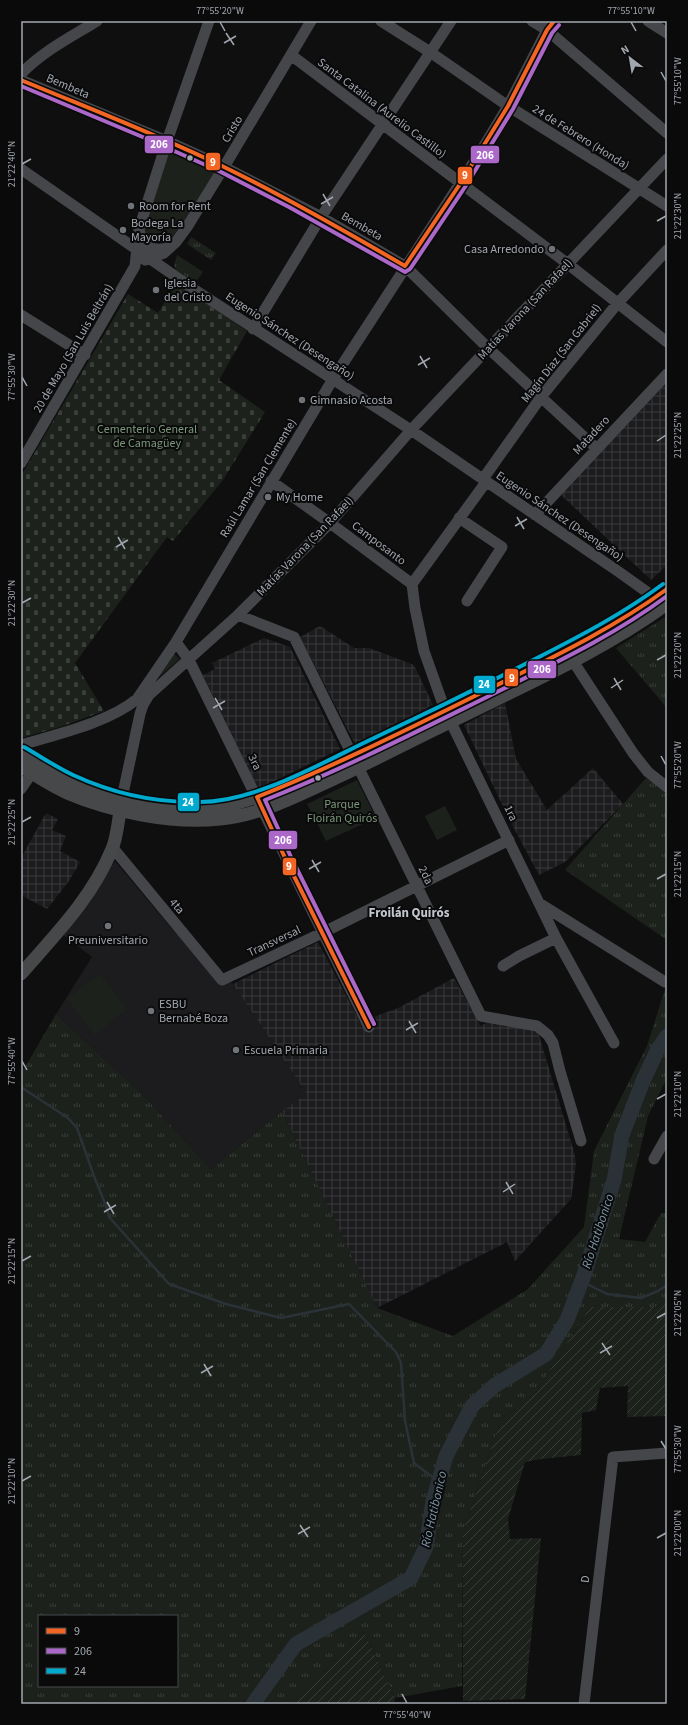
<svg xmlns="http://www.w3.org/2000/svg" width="688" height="1725" font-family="'Source Sans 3',sans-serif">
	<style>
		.built { fill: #1c1c1e }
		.industrial { fill: url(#industrial-grid) }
		.grass { fill: url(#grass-tufts); fill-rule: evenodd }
		.cemetery { fill: url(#cemetery-stones) }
		.park { fill: #1c211c }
		.garden { fill: url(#garden-furrows) }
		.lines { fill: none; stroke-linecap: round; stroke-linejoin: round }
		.stream { stroke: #2b3237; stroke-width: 2.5 }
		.river { stroke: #2b3237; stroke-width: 15 }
		.minor { stroke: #444649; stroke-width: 11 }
		.major { stroke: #47484a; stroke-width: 13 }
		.bus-1-casing { stroke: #0a0a0b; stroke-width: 7 }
		.bus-2-casing { stroke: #0a0a0b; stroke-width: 7 }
		.bus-3-casing { stroke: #0a0a0b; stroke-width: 7 }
		.bus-1 { stroke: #f26522; stroke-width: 4 }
		.bus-2 { stroke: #ac68c9; stroke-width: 4 }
		.bus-3 { stroke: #00a9ce; stroke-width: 4 }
		.ticks { fill: none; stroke: #a2a7af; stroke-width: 1.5 }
		.bus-dot { fill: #a2a7af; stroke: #0a0a0b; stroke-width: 1.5 }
		.poi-dot { fill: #6f7277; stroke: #0a0a0b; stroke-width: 1.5 }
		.labels { text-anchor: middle; stroke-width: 4; stroke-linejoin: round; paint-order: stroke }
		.street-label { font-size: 12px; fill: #a2a7af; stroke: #0a0a0b }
		.poi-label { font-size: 12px; fill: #a2a7af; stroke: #0a0a0b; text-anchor: start }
		.park-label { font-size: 12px; fill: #7c987b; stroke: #0a0a0b }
		.neighbourhood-label { font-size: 13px; font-weight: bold; fill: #c2c6cc; stroke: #0a0a0b }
		.water-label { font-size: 13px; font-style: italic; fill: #7d97a7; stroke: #0a0a0b }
		.line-badge { stroke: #0a0a0b; stroke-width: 1.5 }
		.badge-label { font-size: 11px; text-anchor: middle; font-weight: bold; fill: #fff }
		.neatline { fill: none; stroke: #a2a7af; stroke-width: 1.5 }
		.ticks-label { font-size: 10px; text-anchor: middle; fill: #a2a7af }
	</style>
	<defs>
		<pattern id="industrial-grid" width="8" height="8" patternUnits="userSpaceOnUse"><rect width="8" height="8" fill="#1c1c1e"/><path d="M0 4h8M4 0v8" fill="none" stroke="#3a3a3c"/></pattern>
		<pattern id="grass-tufts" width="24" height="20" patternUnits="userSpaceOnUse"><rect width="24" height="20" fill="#1c211c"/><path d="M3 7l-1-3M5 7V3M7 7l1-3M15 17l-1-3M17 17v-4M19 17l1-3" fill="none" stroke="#3a3e3a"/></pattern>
		<pattern id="cemetery-stones" width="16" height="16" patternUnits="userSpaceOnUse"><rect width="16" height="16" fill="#1c211c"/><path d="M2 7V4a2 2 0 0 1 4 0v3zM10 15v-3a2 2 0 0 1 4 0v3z" fill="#3a3e3a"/></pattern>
		<pattern id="garden-furrows" width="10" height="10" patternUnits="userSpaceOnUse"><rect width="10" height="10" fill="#1c211c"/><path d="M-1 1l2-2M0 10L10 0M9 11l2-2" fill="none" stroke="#3a3e3a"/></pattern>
	</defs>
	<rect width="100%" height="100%" fill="#0f0f10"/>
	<path class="built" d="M115 861 171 928 221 980H228L233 984 307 1094 282 1111 211 1169 141 1093 56 1014 92 957 63 935 95 892Z"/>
	<path class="industrial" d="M667 381V565L651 580 560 494Z
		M320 626 354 648H369L414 665 433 705 355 744 300 637Z
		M264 638 290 647 340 749 258 789 203 675 215 669 212 663Z
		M505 703 516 759 547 810 593 768 623 804 565 862 539 875 510 821 464 725Z
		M46 813 58 819 52 830 66 836 60 851 80 862 69 881 47 909 21 895V858Z
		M318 942 360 1022 398 1008 454 978 481 1026 489 1021 538 1032 575 1155 576 1165 571 1199 515 1261 507 1242 377 1308 282 1111 307 1094 233 984Z"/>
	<path class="grass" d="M191 237 216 253 211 260 187 244Z
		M177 255 203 272 195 283 176 270 174 265Z
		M667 616V708L616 648Z
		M646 778 667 790V940L565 870Z
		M666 986H667V1078L648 1116 619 1239 645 1242 661 1213H667V1301L655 1307H590L536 1392 501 1420 463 1531 462 1686 395 1698 364 1632 290 1704H21V1067L24 1069 56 1014 141 1093 211 1169 282 1111 377 1308 453 1336 528 1289 584 1227 594 1151 647 1046ZM39 1616H177V1686H39Z"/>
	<path class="cemetery" d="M176 283 247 331 219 380 265 412 223 480 173 541 167 537 75 663 104 711 60 727 21 738V476L128 294 158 313Z"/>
	<path class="park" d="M174 149 214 167 215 171 170 244H151L144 236V224L168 151Z
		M173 653 180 659 153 682Z
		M357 780 376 818 326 841 307 804Z
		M445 806 457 830 437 840 425 816Z
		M100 974 127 1009 95 1035 67 999Z"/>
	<path class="garden" d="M667 1301V1416L627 1417 628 1386 600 1388 596 1410 582 1413 581 1455 541 1459 525 1462 508 1519 510 1539 541 1538 525 1699 463 1701V1531L501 1420 536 1392 590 1307H655Z
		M364 1632 395 1698 394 1704H290Z"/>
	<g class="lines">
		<path class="stream" d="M21 1087 68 1118 77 1128 94 1176 106 1206 109 1217 169 1284 226 1304 281 1318 349 1304 396 1352 401 1363 405 1421 414 1463 439 1482
			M581 1281 607 1294 641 1298 658 1291 667 1285"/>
		<path class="river" d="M253 1704 296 1644 411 1578 426 1547 433 1501 446 1456 472 1406 494 1386 546 1354 567 1320 584 1275 614 1180 622 1135 643 1081 657 1051 667 1036"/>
		<path class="minor" d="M381 21 430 52 508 106 667 206
			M532 21 547 30 667 133
			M648 21 667 33
			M291 55 568 264 667 342
			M21 74C43 51 71 37 97 21
			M21 80 167 141 220 165 321 217 405 266 488 348 596 448
			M21 169 195 290 411 430 619 572 661 602
			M140 233C141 247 156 253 169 247
			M145 260 164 253 176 242 187 227 224 167 311 21
			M21 315 85 355
			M253 329 321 217 451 21
			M21 463 135 266 139 229 167 141 209 21
			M483 479 541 397 617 304 667 250
			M271 481 330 523 412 584
			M535 515 667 374
			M459 518 502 547 467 601
			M412 584 415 608 424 651 445 710 556 938 614 1043
			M412 584 486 482
			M238 615 294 637 481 1016 537 1026 548 1035 553 1043 560 1071 581 1141
			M176 642 189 660 369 1027
			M569 655 633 753 648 772 667 787
			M21 745C57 734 108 723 137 699L176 642 333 379 481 151 508 106 547 30 554 21
			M21 789 32 773
			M122 798 140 714 143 705 149 695 238 615 330 523 411 430 667 159
			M113 848 222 980 322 933 509 840
			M542 905 665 982
			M503 966 519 956 556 938
			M654 1159 667 1136
			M584 1704 613 1457 667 1453"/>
		<path class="major" d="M21 752C37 761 54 773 71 781 113 799 172 813 219 807 245 803 270 792 294 782 373 745 453 708 531 668 577 644 626 621 667 589
			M21 766C36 776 51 785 67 793 112 812 171 824 220 819 253 816 284 802 314 788 357 769 399 747 442 726 518 688 598 654 667 604
			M21 974C55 935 92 898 112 849 118 835 118 817 122 802"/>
		<g class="bus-1-casing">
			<path id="bus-1" d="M21 80C88 108 156 134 222 166 284 196 345 231 405 266L460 184 508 106 547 30 554 21
				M369 1027 286 860 257 797C335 766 410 728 485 691 547 660 611 630 667 589"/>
		</g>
		<g class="bus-2-casing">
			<path id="bus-2" d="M21 86 145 138 219 171 289 207 405 272 410 269 465 187 513 109 552 33 559 25
				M374 1024 291 857 265 800C341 770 414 733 487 697 549 666 612 637 667 596"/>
		</g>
		<g class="bus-3-casing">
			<path id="bus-3" d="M24 747C40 756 56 767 73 775 112 793 157 803 200 802 256 802 323 762 374 738 429 712 484 685 539 657 582 635 624 613 663 584"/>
		</g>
		<use href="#bus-1" class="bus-1"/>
		<use href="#bus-2" class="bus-2"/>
		<use href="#bus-3" class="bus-3"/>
	</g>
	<path class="ticks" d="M220 22 225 31M631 22 636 31M226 33 234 45M224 43 236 36M661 72 666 81M22 164 31 159M323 194 330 206M321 204 333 197M657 221 666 216M420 356 427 368M418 365 430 358M22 377 27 386M657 441 666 435M517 517 524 529M515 526 527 519M118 537 125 549M116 547 128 540M22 603 31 598M657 660 666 655M614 678 621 690M611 688 623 680M215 698 222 710M213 708 225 701M661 756 666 765M22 822 31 817M312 860 319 872M309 869 321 862M657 879 666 874M409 1021 416 1033M406 1030 418 1023M22 1061 27 1070M657 1099 666 1094M506 1182 513 1194M503 1192 515 1184M107 1202 114 1214M104 1212 116 1205M22 1261 31 1256M657 1318 666 1313M602 1343 610 1355M600 1353 612 1346M204 1364 211 1376M201 1373 213 1366M661 1441 666 1449M22 1481 31 1476M300 1525 308 1537M298 1534 310 1527M657 1538 666 1533M402 1694 407 1703"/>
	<g class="bus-dot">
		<circle cx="190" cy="158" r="3.5"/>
		<circle cx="318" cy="778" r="3.5"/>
	</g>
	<g class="poi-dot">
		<circle cx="131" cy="206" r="4"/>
		<circle cx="123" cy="230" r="4"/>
		<circle cx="552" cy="249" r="4"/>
		<circle cx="156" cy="290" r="4"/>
		<circle cx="302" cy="400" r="4"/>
		<circle cx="268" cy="497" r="4"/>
		<circle cx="108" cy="926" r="4"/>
		<circle cx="151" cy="1011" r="4"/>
		<circle cx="236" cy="1050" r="4"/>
	</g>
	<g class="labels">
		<g class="street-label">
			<text transform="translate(68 86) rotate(23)" y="4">Bembeta</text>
			<text transform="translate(382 108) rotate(37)" y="4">Santa Catalina (Aurelio Castillo)</text>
			<text transform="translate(232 129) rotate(-59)" y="4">Cristo</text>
			<text transform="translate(581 137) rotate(32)" y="4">24 de Febrero (Honda)</text>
			<text transform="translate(362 226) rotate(30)" y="4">Bembeta</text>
			<text transform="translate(525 309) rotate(-47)" y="4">Matías Varona (San Rafael)</text>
			<text transform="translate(290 336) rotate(33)" y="4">Eugenio Sánchez (Desengaño)</text>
			<text transform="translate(73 348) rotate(-60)" y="4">20 de Mayo (San Luis Beltrán)</text>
			<text transform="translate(561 353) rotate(-52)" y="4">Magín Díaz (San Gabriel)</text>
			<text transform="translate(591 435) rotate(-47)" y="4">Matadero</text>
			<text transform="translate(258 478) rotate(-59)" y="4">Raúl Lamar (San Clemente)</text>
			<text transform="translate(560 516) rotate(34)" y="4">Eugenio Sánchez (Desengaño)</text>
			<text transform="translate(379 543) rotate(37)" y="4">Camposanto</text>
			<text transform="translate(305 546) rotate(-46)" y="4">Matías Varona (San Rafael)</text>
			<text transform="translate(255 762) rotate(64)" y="4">3ra</text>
			<text transform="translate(511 813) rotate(64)" y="4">1ra</text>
			<text transform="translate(426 875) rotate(64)" y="4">2da</text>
			<text transform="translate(177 906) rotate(50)" y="4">4ta</text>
			<text transform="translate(274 941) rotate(-25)" y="4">Transversal</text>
			<text transform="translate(585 1579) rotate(-83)" y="4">D</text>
		</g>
		<g class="poi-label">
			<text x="139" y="210">Room for Rent</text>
			<text x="131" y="227">Bodega La<tspan x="131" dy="14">Mayoría</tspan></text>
			<text x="544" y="253" text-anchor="end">Casa Arredondo</text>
			<text x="164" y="287">Iglesia<tspan x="164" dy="14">del Cristo</tspan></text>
			<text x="310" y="404">Gimnasio Acosta</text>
			<text x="276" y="501">My Home</text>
			<text x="108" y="944" text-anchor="middle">Preuniversitario</text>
			<text x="159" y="1008">ESBU<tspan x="159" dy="14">Bernabé Boza</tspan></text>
			<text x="244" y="1054">Escuela Primaria</text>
		</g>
		<g class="park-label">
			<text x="147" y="433">Cementerio General<tspan x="147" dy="14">de Camagüey</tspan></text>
			<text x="342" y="808">Parque<tspan x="342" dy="14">Floirán Quirós</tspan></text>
		</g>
		<g class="neighbourhood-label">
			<text x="409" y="917">Froilán Quirós</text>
		</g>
		<g class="water-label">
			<text transform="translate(597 1231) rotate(-72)" y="5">Río Hatibonico</text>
			<text transform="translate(433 1509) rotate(-77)" y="5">Río Hatibonico</text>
		</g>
	</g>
	<g class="line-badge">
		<rect x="144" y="135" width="30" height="19" rx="4" fill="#ac68c9"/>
		<rect x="470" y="145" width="30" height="19" rx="4" fill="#ac68c9"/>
		<rect x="205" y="152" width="16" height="19" rx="4" fill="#f26522"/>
		<rect x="457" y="166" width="16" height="19" rx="4" fill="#f26522"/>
		<rect x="527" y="660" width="30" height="19" rx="4" fill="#ac68c9"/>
		<rect x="504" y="668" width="15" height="19" rx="4" fill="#f26522"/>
		<rect x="473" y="675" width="23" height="19" rx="4" fill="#00a9ce"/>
		<rect x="177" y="792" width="23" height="20" rx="4" fill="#00a9ce"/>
		<rect x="268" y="830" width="30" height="20" rx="4" fill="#ac68c9"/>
		<rect x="282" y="857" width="15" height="19" rx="4" fill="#f26522"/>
	</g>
	<g class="badge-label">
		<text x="159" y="148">206</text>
		<text x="485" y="159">206</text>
		<text x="213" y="166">9</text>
		<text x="465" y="179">9</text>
		<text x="542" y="673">206</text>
		<text x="512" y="682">9</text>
		<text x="484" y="688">24</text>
		<text x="188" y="806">24</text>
		<text x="283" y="844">206</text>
		<text x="289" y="870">9</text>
	</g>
	<rect width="688" height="1725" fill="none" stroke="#0a0a0b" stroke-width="44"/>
	<rect x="38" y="1615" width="140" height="72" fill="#0a0a0b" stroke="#47494d"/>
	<rect x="46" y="1628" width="20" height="6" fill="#f26522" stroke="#47494d"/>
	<text x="74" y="1635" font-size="12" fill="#a2a7af">9</text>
	<rect x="46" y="1648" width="20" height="6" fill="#ac68c9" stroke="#47494d"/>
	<text x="74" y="1655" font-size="12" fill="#a2a7af">206</text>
	<rect x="46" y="1668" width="20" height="6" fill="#00a9ce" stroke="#47494d"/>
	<text x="74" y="1675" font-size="12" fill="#a2a7af">24</text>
	<g transform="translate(630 58) rotate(329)" stroke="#0a0a0b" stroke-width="3" paint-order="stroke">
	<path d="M0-3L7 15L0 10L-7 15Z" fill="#a2a7af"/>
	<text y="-6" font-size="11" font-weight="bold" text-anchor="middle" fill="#a2a7af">N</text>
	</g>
	<rect x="22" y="22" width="644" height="1681" class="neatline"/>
	<g class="ticks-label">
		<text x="220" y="14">77°55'20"W</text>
		<text x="631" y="14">77°55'10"W</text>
		<text transform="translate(677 81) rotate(-90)" y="4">77°55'10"W</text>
		<text transform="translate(11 164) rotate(-90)" y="4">21°22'40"N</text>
		<text transform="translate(677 216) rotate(-90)" y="4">21°22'30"N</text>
		<text transform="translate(11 377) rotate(-90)" y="4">77°55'30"W</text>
		<text transform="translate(677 435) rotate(-90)" y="4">21°22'25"N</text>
		<text transform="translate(11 603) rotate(-90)" y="4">21°22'30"N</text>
		<text transform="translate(677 655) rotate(-90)" y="4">21°22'20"N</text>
		<text transform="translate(677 765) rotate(-90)" y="4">77°55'20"W</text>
		<text transform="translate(11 822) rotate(-90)" y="4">21°22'25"N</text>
		<text transform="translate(677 874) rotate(-90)" y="4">21°22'15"N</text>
		<text transform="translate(11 1061) rotate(-90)" y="4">77°55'40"W</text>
		<text transform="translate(677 1094) rotate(-90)" y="4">21°22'10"N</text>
		<text transform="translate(11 1261) rotate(-90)" y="4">21°22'15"N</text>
		<text transform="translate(677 1313) rotate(-90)" y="4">21°22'05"N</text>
		<text transform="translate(677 1449) rotate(-90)" y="4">77°55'30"W</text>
		<text transform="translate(11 1481) rotate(-90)" y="4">21°22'10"N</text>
		<text transform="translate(677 1533) rotate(-90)" y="4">21°22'00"N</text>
		<text x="407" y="1718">77°55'40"W</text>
	</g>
</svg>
